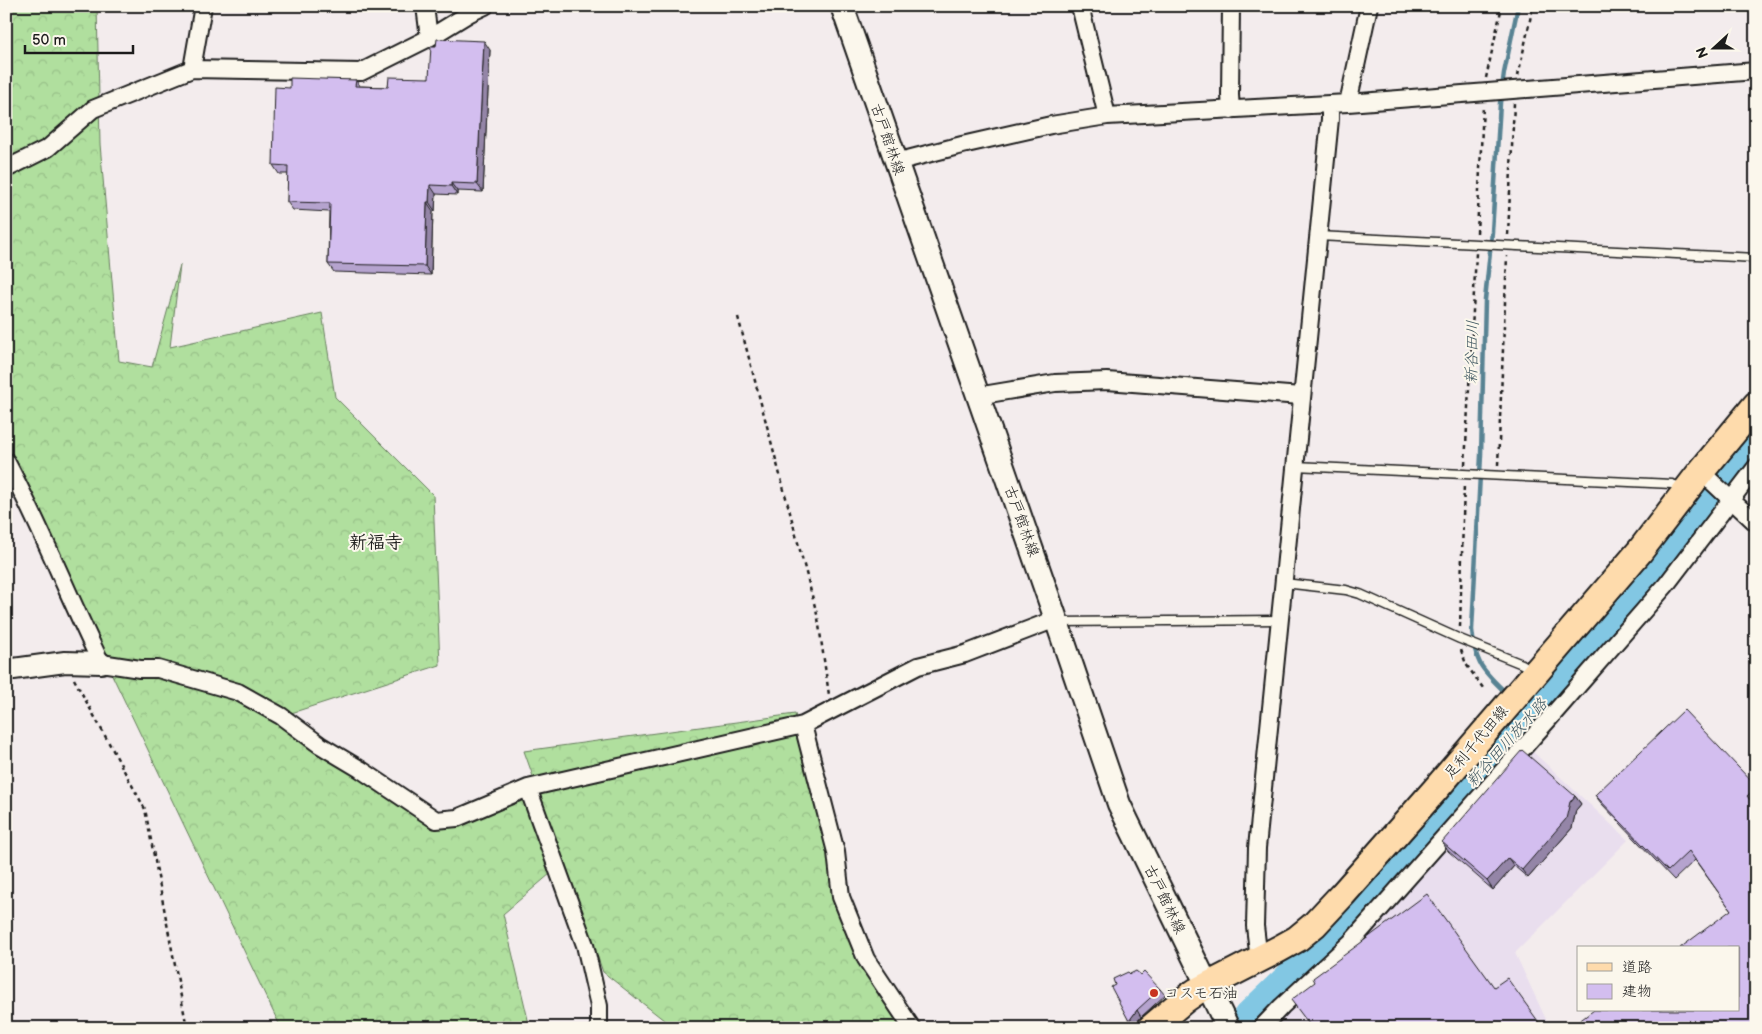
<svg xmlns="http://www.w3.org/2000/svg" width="1762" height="1034" font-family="'Balsamiq Sans','Klee One',sans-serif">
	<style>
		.built { fill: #e9deee }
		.forest { fill: url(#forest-crowns); stroke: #667e5d }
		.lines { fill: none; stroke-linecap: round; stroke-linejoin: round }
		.stream { stroke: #598393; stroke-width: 4.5 }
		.river { stroke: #82c7e3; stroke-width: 26 }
		.service-casing { stroke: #1c1c1c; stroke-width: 11 }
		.minor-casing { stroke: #1c1c1c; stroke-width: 20 }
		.tertiary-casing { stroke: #1c1c1c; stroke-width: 24 }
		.secondary-casing { stroke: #1c1c1c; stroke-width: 26 }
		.primary-casing { stroke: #1c1c1c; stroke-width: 30 }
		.path { stroke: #1c1c1c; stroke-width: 2.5; stroke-dasharray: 4 4; stroke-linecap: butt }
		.service { stroke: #fbf7ec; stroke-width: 8 }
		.minor { stroke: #fbf7ec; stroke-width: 16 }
		.tertiary { stroke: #fbf7ec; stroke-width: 20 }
		.secondary { stroke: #fbf7ec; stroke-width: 22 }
		.primary { stroke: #fedbac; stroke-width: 26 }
		.wall { fill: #b5a3ce; stroke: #1c1c1c }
		.shaded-wall { fill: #9485a7; stroke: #1c1c1c }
		.building { fill: #d3beef; stroke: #1c1c1c }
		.poi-dot { fill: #c8321e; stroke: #fbf7ec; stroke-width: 2 }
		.labels { text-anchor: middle; stroke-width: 4; stroke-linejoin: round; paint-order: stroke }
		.street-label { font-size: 15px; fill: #1c1c1c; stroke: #fbf7ec }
		.poi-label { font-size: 15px; fill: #1c1c1c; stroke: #fbf7ec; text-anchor: start }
		.water-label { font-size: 16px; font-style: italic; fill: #405862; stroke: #fbf7ec }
		.quarter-label { font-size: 18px; font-weight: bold; fill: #1c1c1c; stroke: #fbf7ec }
	</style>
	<defs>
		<pattern id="forest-crowns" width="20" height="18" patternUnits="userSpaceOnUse" patternTransform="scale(1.25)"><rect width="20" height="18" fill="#b0df9e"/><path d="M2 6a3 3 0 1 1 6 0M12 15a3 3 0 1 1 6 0" fill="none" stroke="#97bf88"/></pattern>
	</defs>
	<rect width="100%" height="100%" fill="#f3eced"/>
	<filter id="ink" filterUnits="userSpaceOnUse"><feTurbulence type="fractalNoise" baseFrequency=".02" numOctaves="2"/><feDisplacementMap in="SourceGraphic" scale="10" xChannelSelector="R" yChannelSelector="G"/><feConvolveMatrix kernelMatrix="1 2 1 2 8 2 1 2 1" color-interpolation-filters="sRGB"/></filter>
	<g filter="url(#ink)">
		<path class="built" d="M1531 750 1628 840 1515 953 1550 1028H1270Z"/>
		<path class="forest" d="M6 6H97L100 144 119 361 152 367 180 265 170 347 322 313 335 397 433 495 440 665 282 716 435 820 528 788 557 868 503 914 530 1028H281L6 453Z
			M795 714 839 882 874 971 913 1028H674L603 972 524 751Z"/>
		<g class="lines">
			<path class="stream" d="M1503 690C1480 668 1475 661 1472 630L1481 455 1485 300 1492 232 1500 103 1504 73 1518 6"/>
			<path class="river" d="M1238 1028 1247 1015 1347 919 1566 675 1687 525 1708 496 1756 441"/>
			<g class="service-casing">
				<path id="service" d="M1318 236 1756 258
					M1295 466 1672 484 1683 488
					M1284 583 1346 590 1360 594 1460 639 1522 664 1532 670
					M1059 622 1280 620"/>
			</g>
			<g class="minor-casing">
				<path id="minor" d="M425 6 429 38
					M1080 6 1107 116
					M1231 6 1230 95 1231 110
					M192 69 203 6
					M1348 103 1369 6
					M896 162 962 145 1051 125 1107 116 1348 103 1756 71
					M6 169 48 148 93 109 192 69 361 72 429 38 470 13 485 6
					M977 396 1055 383 1107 381 1301 396
					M6 461C41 526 68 596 101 663L140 669H158L238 692 281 716 320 745 360 769 436 820 457 818 528 788 803 725 918 666 965 654 1048 622H1057
					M1699 474 1710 480 1756 523
					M803 725 836 852 841 897 866 959 912 1028
					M528 788 585 945 599 1006V1028
					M1259 960 1255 926 1257 848 1330 119V104
					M1261 1028 1282 1006 1351 942 1556 711 1666 585 1756 467"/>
			</g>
			<g class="tertiary-casing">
				<path id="tertiary" d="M6 670 65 662 101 663"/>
			</g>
			<g class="secondary-casing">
				<path id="secondary" d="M842 6 1057 622 1119 804 1228 1028"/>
			</g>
			<g class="primary-casing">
				<path id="primary" d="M1151 1028 1184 1000 1197 991 1279 949 1297 939 1314 925 1343 894 1435 790 1640 551 1699 474 1756 405"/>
			</g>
			<path class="path" d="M1518 76 1533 6
				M1486 78 1502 6
				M1477 233 1483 106
				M1508 235 1514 103
				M738 317 818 618 829 695
				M1465 465 1476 253
				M1498 465 1507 256
				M1460 627 1464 483
				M1461 650 1466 664 1483 688
				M74 679 145 809 187 1028"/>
			<use href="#service" class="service"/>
			<use href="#minor" class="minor"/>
			<use href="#tertiary" class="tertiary"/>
			<use href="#secondary" class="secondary"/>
			<use href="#primary" class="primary"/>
		</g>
		<path class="wall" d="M490 50 483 192 457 191V195L436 194 435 211H433L431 275 334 272 328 264 329 212 293 210 287 202 288 174H279L273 165 290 88 356 80 359 86 388 87 429 78Z
			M1756 786V802L1753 804 1731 910 1695 860 1674 880 1601 803 1595 795Z
			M1575 796 1581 804 1576 810 1572 828 1528 878 1514 866 1493 890 1448 851 1442 842Z
			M1115 985 1160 989 1165 995 1141 1017 1133 1027 1129 1021Z"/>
		<path class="shaded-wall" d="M484 41 490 50 483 192 477 184Z
			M451 183 457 191V195L451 186Z
			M430 185 436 194 435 211 429 202Z
			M427 202 433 211 431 275 425 266Z
			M1575 796 1581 804 1576 810 1572 828 1528 878 1522 870 1570 802Z
			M1508 858 1514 866 1493 890 1487 881Z
			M1137 1010 1141 1017 1133 1027 1129 1021Z"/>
		<path class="building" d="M437 39 484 41 477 184 451 183V186L430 185 429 202H427L425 266 328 264 330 203 287 202 288 166 273 165 275 87 290 88V78L356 80 355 86 388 87 389 77 429 78 431 46H436Z
			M1684 710 1756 786V788L1747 796 1756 807V1028H1570L1594 1010H1738V948H1680L1731 910 1689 851 1668 871 1595 795Z
			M1522 750 1575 796 1570 802 1566 819 1522 870 1508 858 1487 881 1442 842Z
			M1427 894 1494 987 1507 978 1543 1028H1312L1291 1000 1315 982 1313 978Z
			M1136 971 1141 975 1144 972 1160 989 1137 1010 1129 1021 1111 987 1115 985 1113 979 1128 972 1130 974Z"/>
	</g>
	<circle class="poi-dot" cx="1154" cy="993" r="5"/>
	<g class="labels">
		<g class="street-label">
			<text transform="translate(888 139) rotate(71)" y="5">古戸館林線</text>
			<text transform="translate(1022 521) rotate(70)" y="5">古戸館林線</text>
			<text transform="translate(1476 742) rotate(-50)" y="5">足利千代田線</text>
			<text transform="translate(1165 899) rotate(64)" y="5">古戸館林線</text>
		</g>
		<g class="poi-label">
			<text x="1164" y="998">コスモ石油</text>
		</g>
		<g class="water-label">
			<text transform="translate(1471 352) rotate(-88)" y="6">新谷田川</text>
			<text transform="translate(1506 742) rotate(-48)" y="6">新谷田川放水路</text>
		</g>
		<g class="quarter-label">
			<text x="376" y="548">新福寺</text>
		</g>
	</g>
	<rect width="1762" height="1034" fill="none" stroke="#fbf7ec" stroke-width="25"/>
	<rect x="12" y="12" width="1737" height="1009" fill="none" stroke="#1c1c1c" stroke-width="2" filter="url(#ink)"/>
	<rect x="1577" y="946" width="162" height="65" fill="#fbf7ec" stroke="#a29f99"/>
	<rect x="1587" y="963" width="25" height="8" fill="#fedbac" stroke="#a29f99"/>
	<text x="1622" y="972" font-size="15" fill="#1c1c1c">道路</text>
	<rect x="1587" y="984" width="25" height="15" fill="#d3beef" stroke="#a29f99"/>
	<text x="1622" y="996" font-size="15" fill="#1c1c1c">建物</text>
	<g transform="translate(1714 48) rotate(249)" stroke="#fbf7ec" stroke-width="4" paint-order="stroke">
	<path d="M0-4L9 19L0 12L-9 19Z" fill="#1c1c1c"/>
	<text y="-8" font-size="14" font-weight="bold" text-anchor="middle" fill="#1c1c1c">N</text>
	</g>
	<path d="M25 45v8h108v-8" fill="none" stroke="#1c1c1c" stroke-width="2.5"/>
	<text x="32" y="45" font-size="15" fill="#1c1c1c" stroke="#fbf7ec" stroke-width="4" paint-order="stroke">50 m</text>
</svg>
